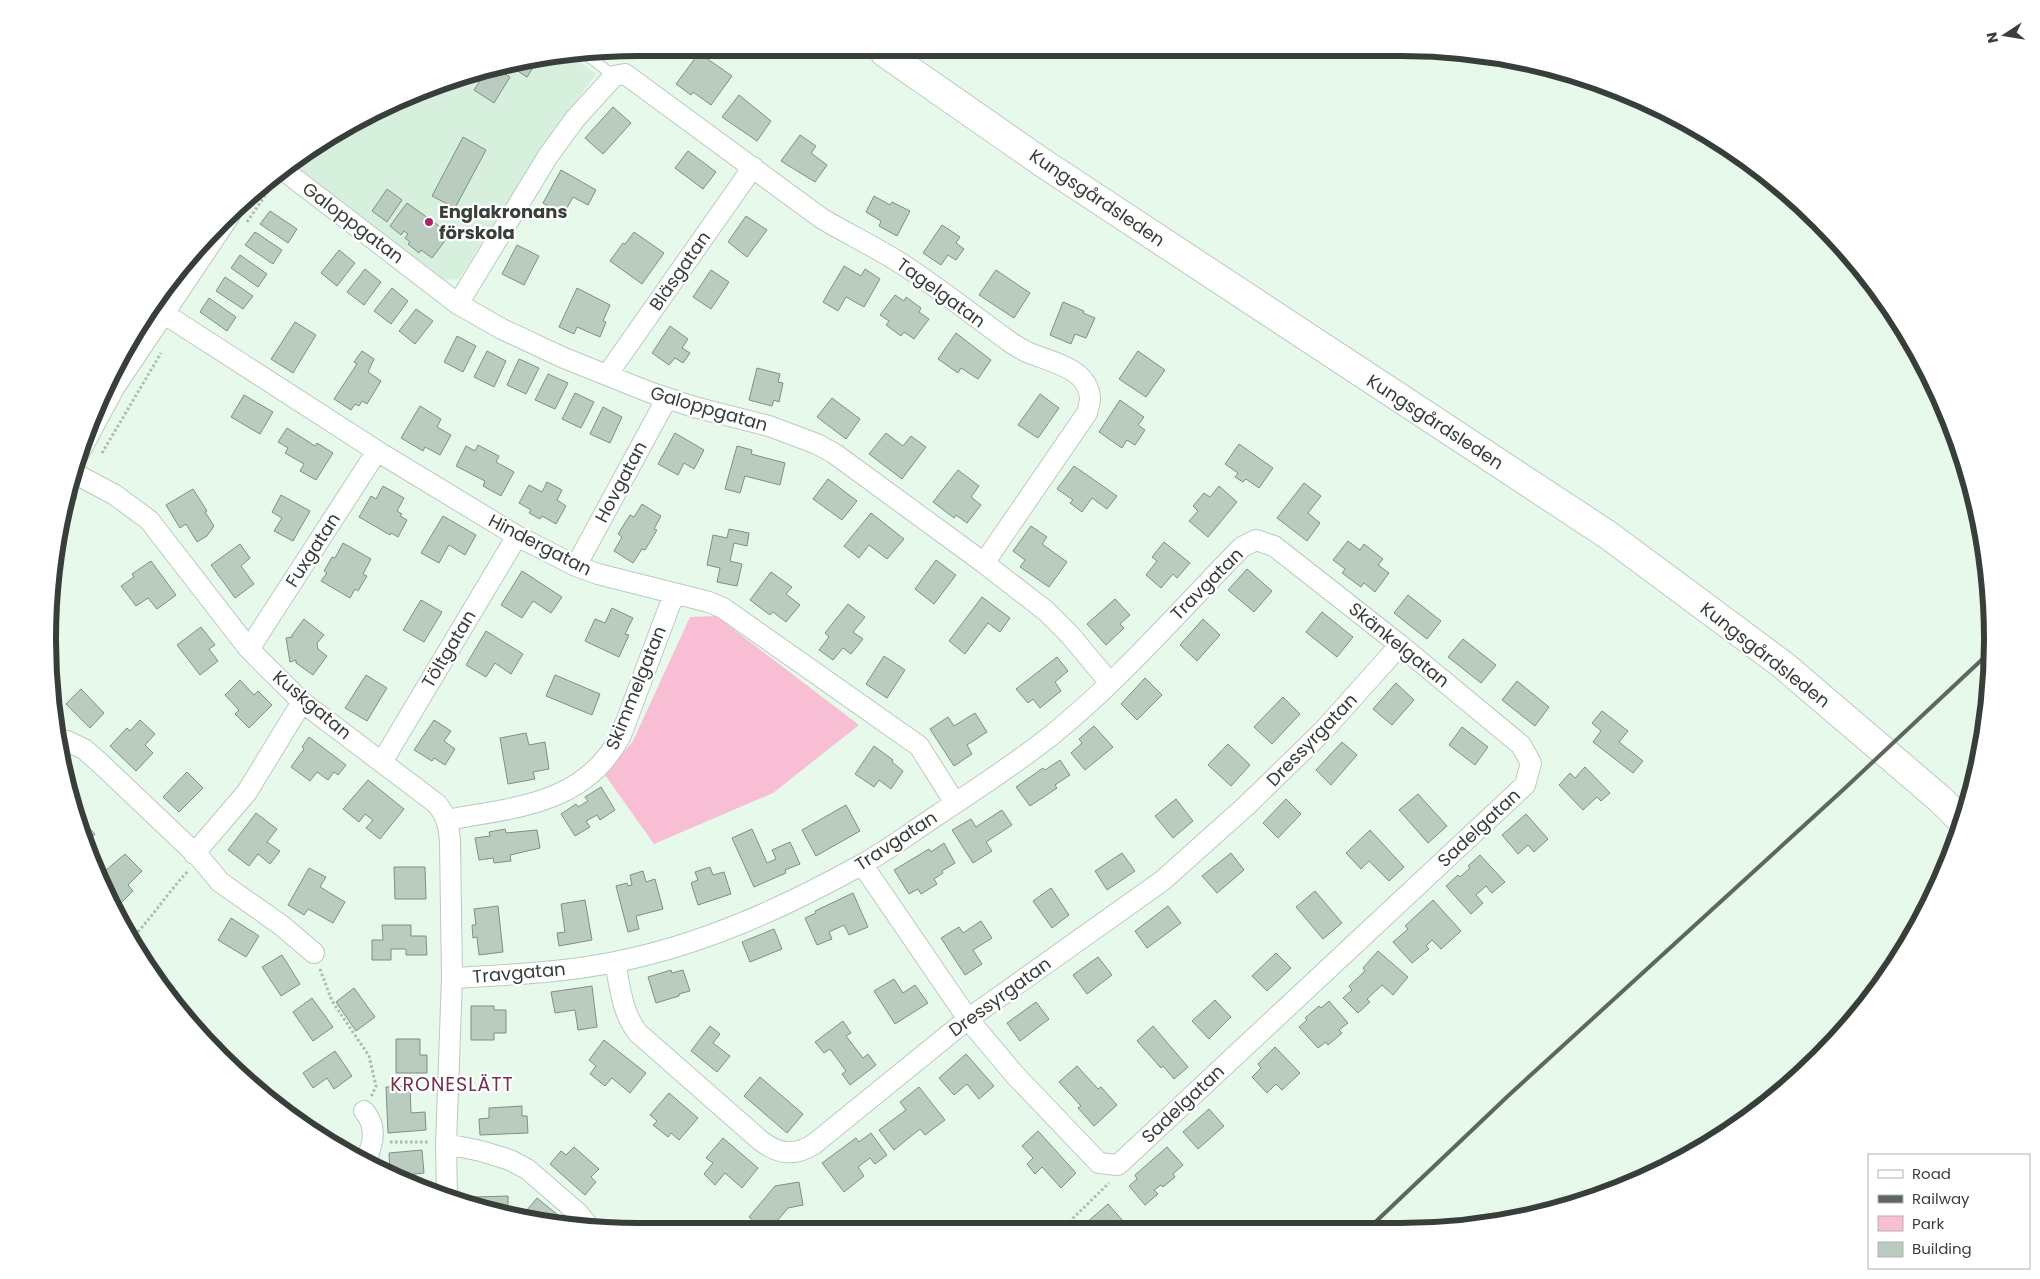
<svg xmlns="http://www.w3.org/2000/svg" width="2040" height="1279" font-family="Poppins,sans-serif">
	<style>
		.built { fill: #d7f0dd }
		.green { fill: #f8bed4 }
		.building { fill: #baccbf; stroke: #7f9084 }
		.lines { fill: none; stroke-linecap: round; stroke-linejoin: round }
		.service-casing { stroke: #b9cbbe; stroke-width: 12 }
		.minor-casing { stroke: #b9cbbe; stroke-width: 22 }
		.secondary-casing { stroke: #b9cbbe; stroke-width: 30 }
		.path { stroke: #adbcb1; stroke-width: 3; stroke-dasharray: 2.5 2.5; stroke-linecap: butt }
		.service { stroke: #fff; stroke-width: 10 }
		.minor { stroke: #fff; stroke-width: 20 }
		.secondary { stroke: #fff; stroke-width: 28 }
		.rail { stroke: #5d665f; stroke-width: 4 }
		.poi-dot { fill: #ac256b; stroke: #fff; stroke-width: 2 }
		.labels { text-anchor: middle; stroke-width: 4.5; stroke-linejoin: round; paint-order: stroke }
		.street-label { font-size: 18px; fill: #383f3a; stroke: #fff }
		.poi-label { font-size: 18px; font-weight: bold; fill: #383f3a; stroke: #fff; text-anchor: start }
		.neighbourhood-label { font-size: 19px; letter-spacing: 1px; fill: #72304e; stroke: #fff }
		.rim { fill: none; stroke: #383f3a; stroke-width: 6 }
	</style>
	<rect width="100%" height="100%" fill="#e7f9eb"/>
	<path class="built" d="M562 53H567L596 74 538 153 459 279 439 280 290 163 310 147 449 79Z"/>
	<path class="green" d="M716 616 859 725 773 793 654 844 605 775 633 741 690 617Z"/>
	<path class="building" d="M699 53 732 76 711 105 693 92 691 95 676 84Z
		M539 58 527 77 508 65Z
		M495 68 510 77 494 103 474 90 487 70Z
		M739 95 771 121 757 141 722 117Z
		M613 107 631 123 603 154 585 138Z
		M800 135 816 146 811 153 827 165 815 182 781 161Z
		M463 137 486 150 455 208 432 196Z
		M688 151 716 172 703 189 675 168Z
		M561 170 596 190 588 205 573 197 563 215 543 203Z
		M387 189 402 200 387 222 372 211Z
		M874 196 890 205 892 202 910 211 897 236 879 226 881 221 866 212Z
		M407 203 450 234 432 258 421 250 419 253 408 244 410 242 405 238 408 234 404 231 401 235 390 226Z
		M270 211 297 229 288 243 260 224Z
		M746 216 767 230 747 257 728 242Z
		M942 225 960 237 956 243 964 249 956 260 948 255 941 265 923 253Z
		M255 232 282 250 273 264 245 245Z
		M634 232 664 253 642 284 610 261 623 243 625 244Z
		M517 245 539 256 524 285 502 274Z
		M339 250 355 263 337 286 321 273Z
		M240 255 267 274 258 287 231 268Z
		M844 266 861 276 865 269 880 279 864 307 846 297 838 311 823 302Z
		M365 269 381 282 364 305 347 292Z
		M711 270 729 282 711 309 693 297Z
		M996 270 1030 293 1014 318 979 295Z
		M225 277 253 296 243 309 216 291Z
		M392 288 408 301 391 324 374 311Z
		M577 288 610 305 603 321 606 322 600 337 577 327 574 334 559 327Z
		M895 295 904 301 906 297 921 308 919 312 929 319 914 339 904 332 901 336 886 325 889 321 880 315Z
		M209 298 236 317 227 331 200 312Z
		M1063 302 1084 311 1083 313 1095 318 1086 338 1075 334 1071 344 1050 335Z
		M416 309 433 321 415 344 399 331Z
		M295 322 316 335 293 373 271 359Z
		M670 326 688 339 682 348 690 353 683 363 675 358 669 365 652 353Z
		M956 333 991 360 978 379 961 368 958 373 938 359Z
		M457 336 476 346 463 372 444 362Z
		M362 351 374 359 368 372 381 381 367 404 362 401 359 406 355 404 351 410 334 399 357 364 354 362Z
		M487 351 506 361 494 387 474 377Z
		M1138 351 1165 370 1146 397 1119 379Z
		M519 359 539 368 526 394 507 385Z
		M757 368 780 374 778 382 783 383 779 402 774 400 772 406 749 400Z
		M548 374 568 383 555 409 535 400Z
		M575 393 594 402 581 428 562 419Z
		M1040 394 1059 408 1038 438 1018 425Z
		M244 395 273 412 260 434 231 417Z
		M832 398 860 419 846 439 817 417Z
		M1120 400 1144 417 1138 425 1145 430 1135 445 1127 440 1122 448 1099 432Z
		M420 406 441 419 437 427 451 435 440 455 425 447 423 451 401 438Z
		M603 407 622 417 610 443 590 434Z
		M287 428 315 446 317 443 333 453 316 480 300 471 304 464 285 453 288 448 278 442Z
		M675 433 704 450 694 469 684 463 678 475 658 464Z
		M886 433 903 446 911 436 926 447 902 479 869 454Z
		M1239 444 1273 468 1259 488 1246 479 1243 482 1235 477 1238 473 1225 464Z
		M478 445 499 456 496 462 514 472 501 496 483 486 485 481 456 466 466 446 475 451Z
		M737 446 752 450 751 454 785 463 780 485 745 476 740 493 725 489Z
		M1074 466 1117 496 1107 509 1092 498 1082 512 1070 503 1073 500 1057 489Z
		M958 470 979 486 971 497 981 505 967 523 956 515 954 518 933 502Z
		M828 479 857 501 842 520 813 499Z
		M547 482 562 490 557 500 566 506 556 524 542 516 540 519 529 513 531 510 519 503 529 485 542 492Z
		M1304 483 1321 496 1308 513 1320 523 1307 541 1277 518Z
		M383 486 404 498 397 511 402 514 400 516 407 520 398 537 391 533 390 535 359 517 371 496 376 499Z
		M1219 486 1237 502 1208 537 1189 521 1198 511 1193 506 1204 493 1210 497Z
		M193 489 207 511 205 512 214 526 207 536 197 542 186 524 180 528 166 505Z
		M281 495 310 511 293 541 274 531 282 518 272 512Z
		M642 504 661 516 654 529 657 530 645 550 642 549 633 563 614 551 622 537 618 534 630 515 634 517Z
		M871 513 904 539 887 559 869 545 859 558 844 546Z
		M443 516 476 535 465 555 449 545 439 563 421 553Z
		M1031 526 1047 537 1042 544 1067 562 1049 587 1020 567 1025 560 1013 551Z
		M729 529 749 533 747 546 734 543 730 561 742 564 737 586 717 582 720 568 707 565 713 535 727 538Z
		M1348 541 1360 550 1364 544 1383 559 1378 565 1389 573 1375 592 1364 583 1361 587 1342 573 1345 569 1333 560Z
		M1164 542 1190 563 1177 578 1173 574 1161 588 1146 575 1157 561 1152 557Z
		M343 543 371 559 363 574 367 576 358 591 355 589 350 598 321 581 327 573 324 571 332 557 335 558Z
		M240 544 250 558 241 566 254 584 235 598 211 565Z
		M936 560 956 575 934 604 915 589Z
		M151 561 176 595 157 609 148 598 136 606 121 586 134 577 132 574Z
		M1247 569 1272 591 1254 612 1228 590Z
		M522 571 562 597 551 613 533 601 522 618 501 605Z
		M771 572 792 587 786 594 800 605 786 622 773 612 770 615 750 600Z
		M1408 595 1441 621 1427 639 1394 613Z
		M982 597 1010 618 1000 632 988 623 965 654 949 641Z
		M1115 599 1130 615 1120 624 1124 628 1106 645 1087 624Z
		M421 600 442 612 424 642 403 630Z
		M848 604 865 617 853 632 863 639 851 654 843 648 833 660 819 650 829 637 825 633Z
		M612 608 633 618 625 634 629 635 619 657 585 641 595 619 605 623Z
		M1322 612 1353 637 1337 657 1306 632Z
		M304 619 324 635 317 643 318 649 327 656 313 675 296 663V660L290 662 286 638 292 637V635Z
		M1203 619 1220 635 1197 661 1180 645Z
		M201 627 215 645 209 649 218 661 200 675 177 645Z
		M486 631 523 654 511 674 495 663 486 677 466 665Z
		M1463 639 1496 665 1481 683 1448 657Z
		M884 656 905 670 887 698 866 684Z
		M1057 657 1068 671 1055 682 1061 691 1040 708 1033 699 1028 703 1016 689Z
		M366 675 387 688 367 721 345 708Z
		M555 675 600 694 592 715 546 696Z
		M1145 678 1162 695 1137 720 1121 704Z
		M240 680 254 695 258 691 272 705 249 728 235 714 239 710 225 695Z
		M1517 681 1549 707 1535 726 1502 700Z
		M1396 683 1414 700 1392 725 1373 709Z
		M81 689 104 713 90 728 66 704Z
		M1283 697 1300 714 1272 744 1254 727Z
		M1602 711 1628 731 1619 742 1643 761 1633 773 1593 742 1601 731 1592 723Z
		M975 713 987 732 967 745 972 754 954 766 930 729 948 717 954 726Z
		M140 720 155 734 145 745 153 753 136 771 110 746 127 728 130 731Z
		M434 720 451 731 444 741 455 749 445 765 434 758 432 761 414 750Z
		M1094 726 1113 747 1085 770 1071 753 1082 743 1079 739Z
		M1462 727 1488 747 1475 765 1449 745Z
		M526 733 529 745 545 742 549 769 533 772 535 779 508 784 500 738Z
		M309 737 346 765 338 775 334 772 328 780 317 772 310 781 291 767 304 749 302 747Z
		M1342 742 1357 755 1331 785 1316 770Z
		M1228 744 1250 765 1231 786 1208 765Z
		M874 746 893 760 892 762 903 771 891 789 879 780 874 787 855 774Z
		M1060 760 1070 775 1055 785 1057 788 1030 806 1016 787 1043 768 1045 770Z
		M1585 767 1610 793 1601 801 1597 797 1583 810 1559 785 1570 773 1575 778Z
		M187 772 203 788 179 812 163 797Z
		M368 780 404 809 380 839 366 828 373 820 365 814 359 822 343 809Z
		M601 787 615 810 600 820 597 815 586 821 590 827 575 836 561 814 576 804 578 807 588 801 585 797Z
		M1418 794 1447 826 1428 843 1399 810Z
		M1176 799 1193 821 1173 838 1155 816Z
		M1286 799 1301 814 1278 838 1263 823Z
		M846 805 860 831 816 856 802 830Z
		M1002 810 1012 825 986 842 992 851 973 863 952 830 971 819 976 827Z
		M256 813 277 829 267 842 280 851 270 864 258 854 249 866 228 850Z
		M1526 814 1548 839 1534 852 1528 845 1518 854 1502 835Z
		M79 817 95 834 87 843 77 819Z
		M505 829 506 833 537 830 540 848 510 855 511 861 494 863 493 858 479 860 475 838 490 836 489 832Z
		M752 829 767 863 776 859 772 850 790 842 800 864 785 870 786 873 754 887 732 838Z
		M1370 830 1404 867 1389 881 1369 861 1361 869 1346 853Z
		M944 843 955 863 942 871 943 873 934 879 937 884 921 894 918 889 909 894 894 870 929 849 931 852Z
		M1122 853 1135 871 1107 890 1095 871Z
		M1231 853 1244 870 1217 893 1202 876Z
		M125 854 142 871 128 885 133 891 116 908 108 899 99 876Z
		M1480 855 1505 882 1492 893 1486 886 1476 895 1483 903 1471 914 1446 886 1458 875 1460 877 1470 868 1468 866Z
		M394 867H425L426 899H395Z
		M710 867 713 875 724 872 731 894 698 905 691 883 698 880 695 872Z
		M309 868 326 877 320 887 345 902 333 923 308 909 304 915 288 905Z
		M643 871 646 882 655 879 663 909 636 916 639 929 628 932 616 886 627 883 628 886 632 885 630 875Z
		M1051 888 1069 915 1052 928 1033 901Z
		M1315 891 1342 923 1323 939 1296 907Z
		M853 893 868 927 849 935 844 925 829 932 832 939 817 945 805 918 816 913 815 911Z
		M585 900 592 940 559 946 557 933 565 932 561 904Z
		M1433 900 1461 931 1441 949 1432 940 1426 946 1429 949 1412 963 1393 942 1408 929 1405 926Z
		M498 906 503 952 479 955 477 937 473 938 472 925H476L474 909Z
		M1168 906 1181 923 1147 948 1135 931Z
		M231 918 259 936 246 957 218 940Z
		M981 921 992 938 973 950 982 964 965 975 941 938 959 927 963 933Z
		M382 925H411V936H426L427 955H406V949H391V960H372V940H383Z
		M774 929 782 949 750 962 742 942Z
		M1378 951 1408 977 1393 995 1382 985 1367 999 1370 1002 1358 1013 1343 998 1352 990 1349 986 1365 971 1363 968Z
		M1276 953 1291 968 1267 991 1252 976Z
		M282 955 300 984 281 996 262 967Z
		M144 957 163 972 157 981 142 960Z
		M1098 957 1112 975 1087 994 1073 975Z
		M671 970 672 973 683 970 690 991 679 994V996L656 1003 648 977Z
		M894 979 903 993 915 985 928 1003 895 1024 874 991Z
		M592 986 597 1027 578 1030 575 1010 555 1013 551 992Z
		M354 988 375 1017 356 1031 336 1002Z
		M312 998 333 1027 313 1041 293 1012Z
		M1215 1000 1231 1017 1209 1039 1192 1021Z
		M1329 1001 1348 1023 1339 1030 1342 1033 1328 1045 1326 1042 1318 1048 1299 1027 1307 1020 1305 1018 1319 1006 1321 1008Z
		M1036 1002 1049 1019 1020 1041 1007 1023Z
		M471 1006H494V1010H506V1033H494V1040H471Z
		M843 1021 851 1033 846 1036 863 1058 868 1054 876 1065 850 1085 842 1074 846 1071 830 1049 824 1053 815 1042Z
		M710 1026 720 1034 713 1043 730 1056 717 1072 691 1051Z
		M1153 1026 1188 1067 1174 1079 1163 1066 1161 1068 1137 1041Z
		M396 1039H420V1055H427V1073H396Z
		M604 1040 646 1073 630 1093 612 1078 605 1086 590 1074 596 1066 589 1060Z
		M1275 1047 1300 1073 1282 1090 1276 1084 1267 1093 1252 1077 1261 1068 1258 1064Z
		M335 1051 352 1076 334 1089 327 1078 313 1088 303 1073Z
		M966 1054 994 1086 979 1099 967 1084 954 1095 939 1078Z
		M1077 1066 1098 1089 1101 1087 1117 1105 1094 1126 1078 1108 1081 1106 1059 1082Z
		M760 1077 803 1114 787 1133 744 1096Z
		M410 1086 411 1113 425 1112 426 1130 388 1133 386 1087Z
		M919 1087 945 1120 925 1135 920 1129 894 1150 879 1130 906 1110 900 1102Z
		M272 1091 288 1105 283 1111 266 1097Z
		M669 1093 698 1118 679 1140 671 1133 668 1137 653 1125 657 1121 650 1115Z
		M522 1106V1116H527L528 1133 480 1135 479 1119 489 1118V1108Z
		M1209 1109 1224 1126 1198 1149 1183 1132Z
		M1038 1131 1076 1173 1061 1188 1042 1167 1035 1174 1027 1164 1033 1158 1022 1146Z
		M871 1133 887 1155 875 1164 870 1158 858 1167 864 1176 844 1192 822 1163 856 1138 859 1142Z
		M723 1138 758 1168 742 1188 725 1173 715 1185 704 1174 713 1163 706 1158Z
		M574 1147 599 1169 591 1177 596 1182 585 1195 550 1164 561 1151 566 1155Z
		M1167 1147 1183 1165 1173 1174 1175 1177 1163 1187 1161 1185 1154 1190 1158 1194 1145 1205 1129 1186 1137 1179 1135 1175Z
		M422 1150 424 1173 414 1174 415 1187 390 1173 389 1153Z
		M799 1182 803 1205 788 1208 772 1227H760L749 1217 775 1186Z
		M508 1196V1212L475 1203V1197Z
		M537 1198 558 1215 551 1223 522 1216Z
		M1108 1204 1124 1222 1116 1229H1079Z"/>
	<g class="lines">
		<g class="service-casing">
			<path id="service" d="M584 53 614 76"/>
		</g>
		<g class="minor-casing">
			<path id="minor" d="M282 169 458 304 502 329 564 358 649 392 694 407 769 426 817 444 835 454 984 563 1046 611 1070 635 1110 683
				M458 304 548 156 575 119 614 76 625 74 821 218C851 236 882 250 911 270 945 293 977 318 1010 342 1016 346 1021 349 1027 352 1049 362 1088 367 1090 398 1090 403 1088 408 1087 413L984 563
				M163 313 377 451 517 536 576 566 598 574 709 602 723 608 919 746 955 803
				M607 375 753 167
				M78 455 114 388 230 215
				M74 473 115 495 149 520 249 649 302 702 437 804C447 816 449 827 450 842L452 978 446 1144 447 1196
				M576 566 667 398
				M249 649 377 451
				M67 741 84 749 100 763 200 858 220 882 281 925 314 953
				M382 762 517 536
				M447 820C515 807 585 805 621 735L674 594
				M194 854 247 792 302 702
				M615 962C620 987 622 1013 638 1033L761 1141C779 1154 794 1157 814 1144L968 1019 1162 881 1246 806 1323 731 1400 645
				M452 978C507 975 561 973 615 962 702 945 783 908 861 865 888 850 913 831 939 814 978 788 1017 763 1053 734 1121 679 1181 609 1242 547L1256 540 1274 546 1400 645 1521 745 1531 763 1525 785 1118 1165 1099 1163 1015 1075 968 1019 862 864
				M364 1111C377 1126 374 1142 366 1160
				M446 1144 481 1151 510 1160 527 1169 578 1213 589 1227"/>
		</g>
		<g class="secondary-casing">
			<path id="secondary" d="M885 53 1043 163 1608 535 1783 665 1940 799 1962 821"/>
		</g>
		<path class="path" d="M247 222 273 184
			M102 453 161 353
			M66 517 77 495
			M52 713 60 725
			M131 939C152 918 168 892 189 870
			M320 969 332 1001 369 1056 376 1086 371 1097
			M390 1142H429
			M1062 1229 1109 1183"/>
		<use href="#service" class="service"/>
		<use href="#minor" class="minor"/>
		<use href="#secondary" class="secondary"/>
		<path class="rail" d="M1367 1230 1509 1095 1844 789 1990 652"/>
	</g>
	<circle class="poi-dot" cx="429" cy="222" r="5"/>
	<g class="labels">
		<g class="street-label">
			<text transform="translate(1097 198) rotate(34)" y="6">Kungsgårdsleden</text>
			<text transform="translate(353 223) rotate(37)" y="6">Galoppgatan</text>
			<text transform="translate(680 271) rotate(-55)" y="6">Bläsgatan</text>
			<text transform="translate(941 293) rotate(36)" y="6">Tagelgatan</text>
			<text transform="translate(709 409) rotate(16)" y="6">Galoppgatan</text>
			<text transform="translate(1435 422) rotate(33)" y="6">Kungsgårdsleden</text>
			<text transform="translate(621 482) rotate(-62)" y="6">Hovgatan</text>
			<text transform="translate(540 545) rotate(27)" y="6">Hindergatan</text>
			<text transform="translate(313 550) rotate(-57)" y="6">Fuxgatan</text>
			<text transform="translate(1207 584) rotate(-45)" y="6">Travgatan</text>
			<text transform="translate(1399 645) rotate(39)" y="6">Skänkelgatan</text>
			<text transform="translate(449 649) rotate(-59)" y="6">Töltgatan</text>
			<text transform="translate(1765 655) rotate(38)" y="6">Kungsgårdsleden</text>
			<text transform="translate(636 688) rotate(-68)" y="6">Skimmelgatan</text>
			<text transform="translate(312 705) rotate(40)" y="6">Kuskgatan</text>
			<text transform="translate(1312 740) rotate(-46)" y="6">Dressyrgatan</text>
			<text transform="translate(1479 828) rotate(-43)" y="6">Sadelgatan</text>
			<text transform="translate(896 841) rotate(-33)" y="6">Travgatan</text>
			<text transform="translate(519 973) rotate(-5)" y="6">Travgatan</text>
			<text transform="translate(1000 997) rotate(-36)" y="6">Dressyrgatan</text>
			<text transform="translate(1183 1104) rotate(-43)" y="6">Sadelgatan</text>
		</g>
		<g class="poi-label">
			<text x="439" y="218">Englakronans<tspan x="439" dy="21">förskola</tspan></text>
		</g>
		<g class="neighbourhood-label">
			<text x="452" y="1091">KRONESLÄTT</text>
		</g>
	</g>
	<path d="M0 0H2040V1279H0ZM639 56H1401A583 583 0 0 1 1984 639V640A583 583 0 0 1 1401 1223H639A583 583 0 0 1 56 640V639A583 583 0 0 1 639 56Z" fill="#fff" fill-rule="evenodd"/>
	<path class="rim" d="M639 56H1401A583 583 0 0 1 1984 639V640A583 583 0 0 1 1401 1223H639A583 583 0 0 1 56 640V639A583 583 0 0 1 639 56Z"/>
	<rect x="1868" y="1154" width="162" height="115" fill="#ffffff" stroke="#afb2b0"/>
	<rect x="1878" y="1170" width="25" height="8" fill="#ffffff" stroke="#afb2b0"/>
	<text x="1912" y="1179" font-size="15" fill="#383f3a">Road</text>
	<rect x="1878" y="1195" width="25" height="8" fill="#5d665f" stroke="#afb2b0"/>
	<text x="1912" y="1204" font-size="15" fill="#383f3a">Railway</text>
	<rect x="1878" y="1216" width="25" height="15" fill="#f8bed4" stroke="#afb2b0"/>
	<text x="1912" y="1229" font-size="15" fill="#383f3a">Park</text>
	<rect x="1878" y="1242" width="25" height="15" fill="#baccbf" stroke="#afb2b0"/>
	<text x="1912" y="1254" font-size="15" fill="#383f3a">Building</text>
	<g transform="translate(2005 35) rotate(258)" stroke="#ffffff" stroke-width="4" paint-order="stroke">
	<path d="M0-4L9 19L0 12L-9 19Z" fill="#383f3a"/>
	<text y="-8" font-size="14" font-weight="bold" text-anchor="middle" fill="#383f3a">N</text>
	</g>
</svg>
